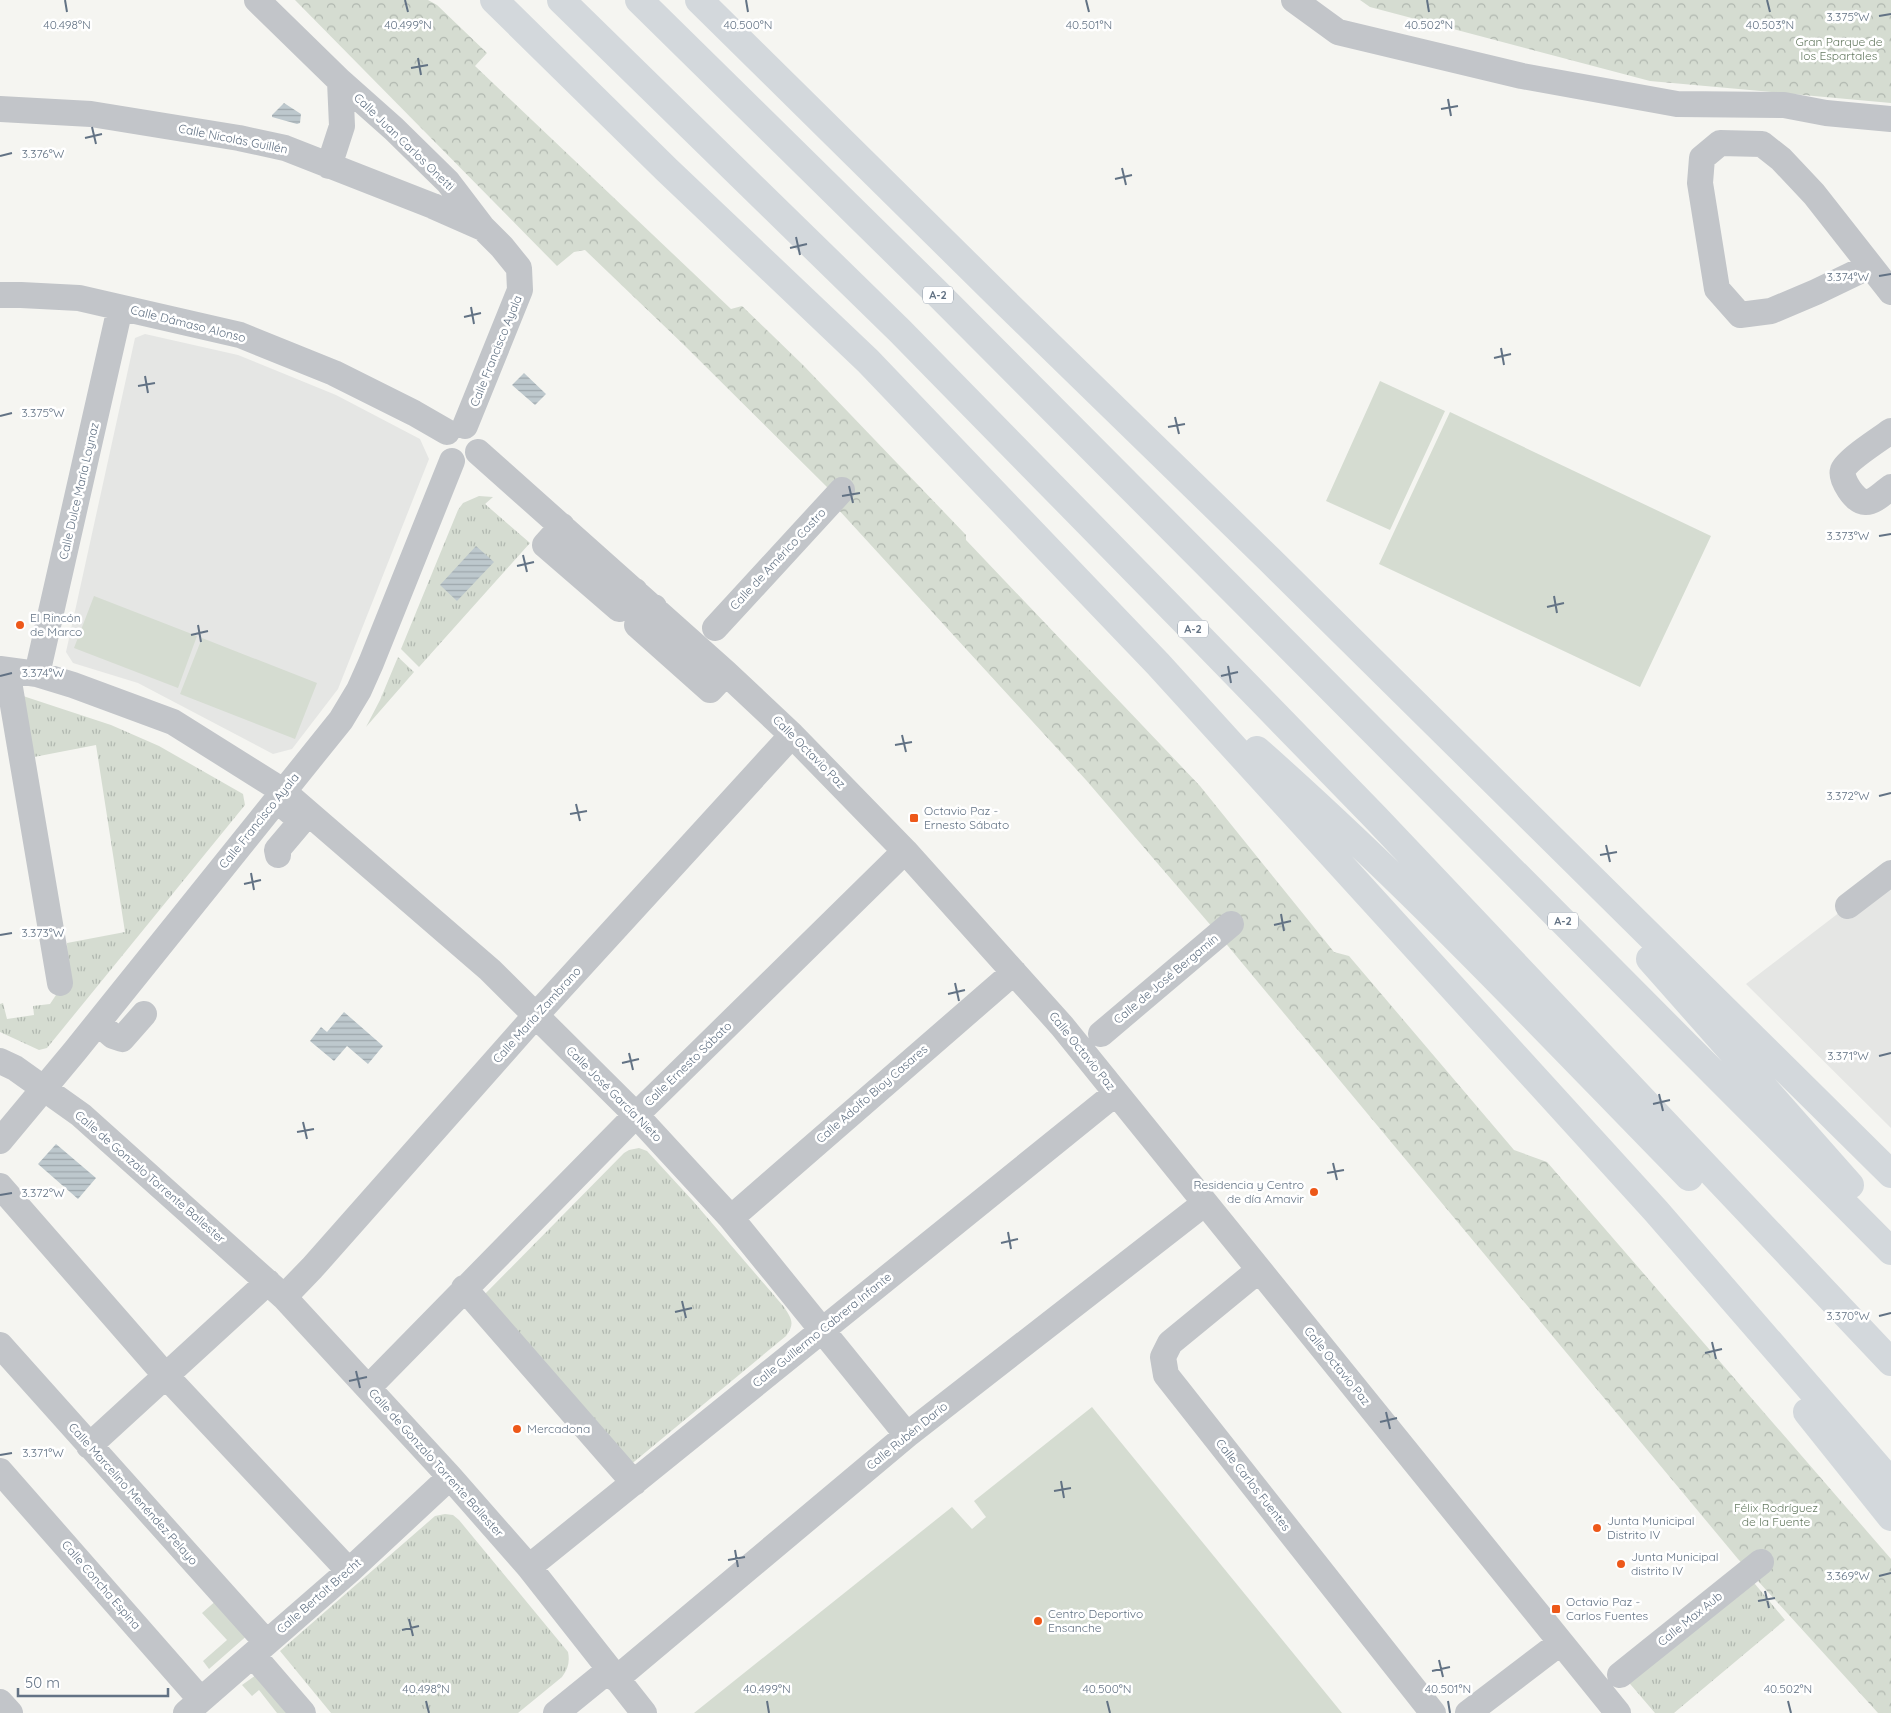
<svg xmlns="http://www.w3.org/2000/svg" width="1891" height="1713" font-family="Quicksand,sans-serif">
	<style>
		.built { fill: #e5e6e4 }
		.grass { fill: url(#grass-tufts) }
		.park { fill: url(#park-crowns) }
		.garden { fill: #d5dcd1 }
		.water { fill: url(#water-rules) }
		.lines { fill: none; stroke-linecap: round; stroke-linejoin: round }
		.minor { stroke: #c2c5c9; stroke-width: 26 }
		.highway { stroke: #d3d8dc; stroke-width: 28 }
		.ticks { fill: none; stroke: #627284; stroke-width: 2 }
		.poi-dot { fill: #ed5819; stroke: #fff; stroke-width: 2 }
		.labels { text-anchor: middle; stroke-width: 5; stroke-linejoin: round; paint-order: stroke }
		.shield { fill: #fff; stroke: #919ca9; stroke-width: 1 }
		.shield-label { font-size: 11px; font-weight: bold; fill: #627284 }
		.park-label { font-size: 12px; fill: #657a61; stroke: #fff }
		.street-label { font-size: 12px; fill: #627284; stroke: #fff }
		.poi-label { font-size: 12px; fill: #627284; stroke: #fff; text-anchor: start }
		.ticks-label { font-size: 12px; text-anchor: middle; fill: #627284; stroke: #fff; stroke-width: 5; stroke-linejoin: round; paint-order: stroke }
	</style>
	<defs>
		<pattern id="grass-tufts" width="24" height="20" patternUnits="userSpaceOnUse" patternTransform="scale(1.25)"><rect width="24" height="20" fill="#d5dcd1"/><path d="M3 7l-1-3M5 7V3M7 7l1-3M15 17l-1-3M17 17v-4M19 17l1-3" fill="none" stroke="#b0b7af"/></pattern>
		<pattern id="park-crowns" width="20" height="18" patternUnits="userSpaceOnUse" patternTransform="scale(1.25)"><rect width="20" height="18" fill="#d5dcd1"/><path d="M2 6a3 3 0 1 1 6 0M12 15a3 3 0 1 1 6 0" fill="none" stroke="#b0b7af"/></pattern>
		<pattern id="water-rules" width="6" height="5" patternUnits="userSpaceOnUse" patternTransform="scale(1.25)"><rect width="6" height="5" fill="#bdc8cd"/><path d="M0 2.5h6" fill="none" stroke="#9da7ac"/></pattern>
	</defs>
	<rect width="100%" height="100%" fill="#f5f5f1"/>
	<path class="built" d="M145 334 238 355 336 395 420 439 429 459 338 689 292 749 273 754 138 683 73 663 66 652 135 338Z
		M1891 873V1128L1746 984Z"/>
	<path class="grass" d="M479 496 493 497 485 504 530 543 419 667 401 649 458 510 463 503Z
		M398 657 414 672 366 727 380 700Z
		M20 695 111 725 159 746 243 794 245 805 47 1048 39 1050 0 1032V1004L3 1003 7 1019 34 1015 33 1006 50 1004 68 977 67 943 125 932 96 745 34 757Z
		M639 1148 647 1151 693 1201 784 1307C792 1319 795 1324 786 1336L629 1466 482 1297 624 1153 629 1150Z
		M445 1514 453 1515 459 1520 568 1652C570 1662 568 1669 562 1677L518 1713H331L280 1651 435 1516Z
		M1750 1578 1785 1620 1674 1713H1655L1625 1678Z"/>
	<path class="park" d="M295 0H428L437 5 487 53 475 66 731 309 742 306 804 366 966 535V540L1200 786 1334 952 1349 956 1514 1150 1547 1162 1891 1559V1713H1878L1738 1559 1213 928 1086 780 837 508 830 490 684 345 585 250 574 252 557 266Z
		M1360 0H1891V103L1650 81 1370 7Z"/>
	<path class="garden" d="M1380 381 1445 411 1390 530 1326 501Z
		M1450 412 1711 536 1640 687 1379 564Z
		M94 596 197 636 178 688 74 648Z
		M202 638 317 683 295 739 180 694Z
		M1092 1407 1342 1713H694L952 1507 972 1529 986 1517 974 1501Z
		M218 1599 250 1633 209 1669 203 1661 227 1640 202 1613Z
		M256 1675 292 1713H277L259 1690 252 1696 242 1685Z"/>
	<path class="water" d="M284 103 301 114 300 123 297 124 272 117V115Z
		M524 373 546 394 535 405 512 385Z
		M476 546 494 562 457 601 440 585Z
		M344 1012 383 1046 368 1064 347 1046 334 1061 310 1041 321 1027 327 1032Z
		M56 1144 96 1178 78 1199 38 1164Z"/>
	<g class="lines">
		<path class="minor" d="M257 0 340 81 342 126 329 166
			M1294 0 1338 32 1522 76 1677 104 1784 105 1826 113 1891 119
			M340 81 394 129 448 182 483 228 502 247 519 268 520 290 465 426
			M0 109 91 114 239 138 285 148 433 206 483 228
			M1870 266 1816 292 1771 311 1740 315 1717 289 1700 183 1702 158 1720 143 1762 144 1781 159 1814 194 1891 292
			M0 295H21L79 298 240 335 334 373 414 413 447 432
			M1891 431C1881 438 1847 460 1843 470 1840 479 1855 502 1865 502 1874 503 1884 492 1891 487
			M478 452 726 673 792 735 905 851 1062 1026 1618 1713
			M562 526 545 545 619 609 635 591
			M654 607 637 625 710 690 726 673
			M715 628 842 490
			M0 669 37 674 73 685 173 722 283 791 490 970 636 1115 731 1218 907 1435
			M7 670 60 983
			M37 674 120 308
			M277 800 293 814 299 824 277 850 278 855
			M1848 906 1891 873
			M98 1023 113 1036 122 1039 144 1014
			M1101 1034 1231 924
			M0 1061 15 1068 81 1115 284 1297 450 1477 529 1567 644 1713
			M0 1141 75 1051 341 720 359 690 371 663 452 461
			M0 1186 166 1376 349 1571
			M731 1218 1014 972
			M1259 1270 1170 1343 1163 1357 1166 1375 1433 1713
			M464 1288 634 1483
			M284 1297 312 1268 536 1015 792 735
			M0 1345 266 1642
			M369 1387 636 1115 905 851
			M89 1446 268 1282
			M0 1471 201 1700
			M529 1567 1116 1093
			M253 1655 303 1713
			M1620 1675 1761 1562
			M616 1679 907 1435 1205 1203
			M0 1702 10 1713
			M186 1713 349 1571 450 1477
			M556 1713 609 1670
			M1468 1713 1560 1643"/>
		<path class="highway" d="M494 0 667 170 868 361 1158 664 1656 1211 1891 1482
			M561 0 900 331 1193 630 1375 817 1891 1362
			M639 0 938 294 1891 1251
			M699 0 1004 301 1270 560 1891 1174
			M1257 750C1409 884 1547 1032 1689 1177
			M1650 959 1850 1185
			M1807 1412 1891 1517"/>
	</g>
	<path class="ticks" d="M65 0 67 12M405 0 408 12M746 0 748 12M1086 0 1089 12M1427 0 1429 12M1767 0 1770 12M1879 16 1891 14M418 58 421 75M411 68 428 65M1448 99 1451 116M1441 109 1458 106M92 127 96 144M85 138 102 134M0 156 12 153M1122 168 1126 185M1115 179 1132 175M796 237 800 255M790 248 807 244M1879 276 1891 274M471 307 474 324M464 317 481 313M1501 348 1504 365M1494 358 1511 354M145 376 148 393M138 386 155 383M0 416 12 413M1175 417 1179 434M1168 427 1185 424M849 486 853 503M842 496 860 493M1879 536 1891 534M523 555 527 572M517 566 534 562M1554 596 1557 613M1547 607 1564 603M198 625 201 642M191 635 208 631M1228 666 1231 683M0 676 12 673M1221 676 1238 672M902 735 906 752M895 745 912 742M1879 796 1891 793M576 804 580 821M570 814 587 811M1606 845 1610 862M1600 855 1617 852M251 873 254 890M244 884 261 880M1281 914 1284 931M1274 925 1291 921M0 935 12 933M955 983 959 1001M948 994 965 990M629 1053 633 1070M1879 1056 1891 1053M622 1063 639 1059M1659 1094 1663 1111M1653 1104 1670 1100M303 1122 307 1139M297 1132 314 1129M1333 1163 1337 1180M1327 1173 1344 1170M0 1195 12 1193M1008 1232 1011 1249M1001 1243 1018 1239M682 1301 686 1318M675 1312 692 1308M1879 1316 1891 1313M1712 1342 1716 1359M1705 1353 1722 1349M356 1371 360 1388M349 1381 367 1377M1386 1412 1390 1429M1380 1422 1397 1418M0 1455 12 1453M1061 1481 1064 1498M1054 1491 1071 1488M735 1550 738 1567M728 1560 745 1557M1879 1576 1891 1573M1765 1591 1769 1608M1758 1601 1775 1598M409 1619 413 1636M402 1630 419 1626M1439 1660 1443 1677M1432 1671 1450 1667M426 1701 429 1713M767 1701 769 1713M1107 1701 1110 1713M1448 1701 1450 1713M1788 1701 1791 1713"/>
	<g class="poi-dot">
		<circle cx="20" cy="625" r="5"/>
		<rect x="909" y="813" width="10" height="10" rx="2.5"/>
		<circle cx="1314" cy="1192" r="5"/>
		<circle cx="517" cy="1429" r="5"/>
		<circle cx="1597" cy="1528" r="5"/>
		<circle cx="1621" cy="1564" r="5"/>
		<rect x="1551" y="1604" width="10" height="10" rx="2.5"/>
		<circle cx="1038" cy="1621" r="5"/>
	</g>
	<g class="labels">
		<g class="shield">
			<rect x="923" y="286.5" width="30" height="17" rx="4"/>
			<rect x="1178" y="620.5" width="30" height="17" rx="4"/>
			<rect x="1548" y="912.5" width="30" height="17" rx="4"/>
		</g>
		<g class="shield-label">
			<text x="938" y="299">A-2</text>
			<text x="1193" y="633">A-2</text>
			<text x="1563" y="925">A-2</text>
		</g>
		<g class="park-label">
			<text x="1839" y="46">Gran Parque de<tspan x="1839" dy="14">los Espartales</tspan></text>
			<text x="1776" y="1512">Félix Rodríguez<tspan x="1776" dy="14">de la Fuente</tspan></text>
		</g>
		<g class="street-label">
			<text transform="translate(233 139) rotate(11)" y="4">Calle Nicolás Guillén</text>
			<text transform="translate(404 142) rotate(44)" y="4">Calle Juan Carlos Onetti</text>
			<text transform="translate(188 324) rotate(14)" y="4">Calle Dámaso Alonso</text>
			<text transform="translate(496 351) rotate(-68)" y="4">Calle Francisco Ayala</text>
			<text transform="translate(79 491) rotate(-77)" y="4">Calle Dulce María Loynaz</text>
			<text transform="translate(778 559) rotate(-47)" y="4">Calle de Américo Castro</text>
			<text transform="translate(809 752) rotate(45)" y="4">Calle Octavio Paz</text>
			<text transform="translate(259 821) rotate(-51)" y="4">Calle Francisco Ayala</text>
			<text transform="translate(1166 979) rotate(-40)" y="4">Calle de José Bergamín</text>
			<text transform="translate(537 1015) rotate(-48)" y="4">Calle María Zambrano</text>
			<text transform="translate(1082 1051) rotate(51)" y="4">Calle Octavio Paz</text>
			<text transform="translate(688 1064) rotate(-44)" y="4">Calle Ernesto Sábato</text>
			<text transform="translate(614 1094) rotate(45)" y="4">Calle José García Nieto</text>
			<text transform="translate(872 1094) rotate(-41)" y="4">Calle Adolfo Bioy Casares</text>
			<text transform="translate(150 1177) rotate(41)" y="4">Calle de Gonzalo Torrente Ballester</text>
			<text transform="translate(822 1330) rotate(-39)" y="4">Calle Guillermo Cabrera Infante</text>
			<text transform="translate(1337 1366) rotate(51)" y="4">Calle Octavio Paz</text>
			<text transform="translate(907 1436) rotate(-39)" y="4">Calle Rubén Darío</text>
			<text transform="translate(436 1463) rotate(48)" y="4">Calle de Gonzalo Torrente Ballester</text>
			<text transform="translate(1253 1485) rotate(52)" y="4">Calle Carlos Fuentes</text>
			<text transform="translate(133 1494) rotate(48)" y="4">Calle Marcelino Menéndez Pelayo</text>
			<text transform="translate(101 1585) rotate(49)" y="4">Calle Concha Espina</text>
			<text transform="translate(319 1596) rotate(-41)" y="4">Calle Bertolt Brecht</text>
			<text transform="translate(1690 1619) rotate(-39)" y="4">Calle Max Aub</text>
		</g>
		<g class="poi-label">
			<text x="30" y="622">El Rincón<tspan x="30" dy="14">de Marco</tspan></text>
			<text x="924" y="815">Octavio Paz -<tspan x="924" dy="14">Ernesto Sábato</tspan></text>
			<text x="1304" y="1189" text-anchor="end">Residencia y Centro<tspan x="1304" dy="14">de día Amavir</tspan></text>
			<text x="527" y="1433">Mercadona</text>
			<text x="1607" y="1525">Junta Municipal<tspan x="1607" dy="14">Distrito IV</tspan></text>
			<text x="1631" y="1561">Junta Municipal<tspan x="1631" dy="14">distrito IV</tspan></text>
			<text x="1566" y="1606">Octavio Paz -<tspan x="1566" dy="14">Carlos Fuentes</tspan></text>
			<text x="1048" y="1618">Centro Deportivo<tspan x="1048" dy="14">Ensanche</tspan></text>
		</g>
	</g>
	<g class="ticks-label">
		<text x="1848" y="21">3.375°W</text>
		<text x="67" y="29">40.498°N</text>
		<text x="408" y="29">40.499°N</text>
		<text x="748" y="29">40.500°N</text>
		<text x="1089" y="29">40.501°N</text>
		<text x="1429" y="29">40.502°N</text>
		<text x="1770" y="29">40.503°N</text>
		<text x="43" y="158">3.376°W</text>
		<text x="1848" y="281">3.374°W</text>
		<text x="43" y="417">3.375°W</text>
		<text x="1848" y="540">3.373°W</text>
		<text x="43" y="677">3.374°W</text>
		<text x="1848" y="800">3.372°W</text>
		<text x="43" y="937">3.373°W</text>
		<text x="1848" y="1060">3.371°W</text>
		<text x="43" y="1197">3.372°W</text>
		<text x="1848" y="1320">3.370°W</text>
		<text x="43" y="1457">3.371°W</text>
		<text x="1848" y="1580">3.369°W</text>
		<text x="426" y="1693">40.498°N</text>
		<text x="767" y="1693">40.499°N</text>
		<text x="1107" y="1693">40.500°N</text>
		<text x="1448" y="1693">40.501°N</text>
		<text x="1788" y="1693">40.502°N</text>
	</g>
	<path d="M18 1688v8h150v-8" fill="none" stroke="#627284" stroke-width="2.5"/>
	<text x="25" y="1688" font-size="15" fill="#627284" stroke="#ffffff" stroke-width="4" paint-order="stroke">50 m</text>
</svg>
